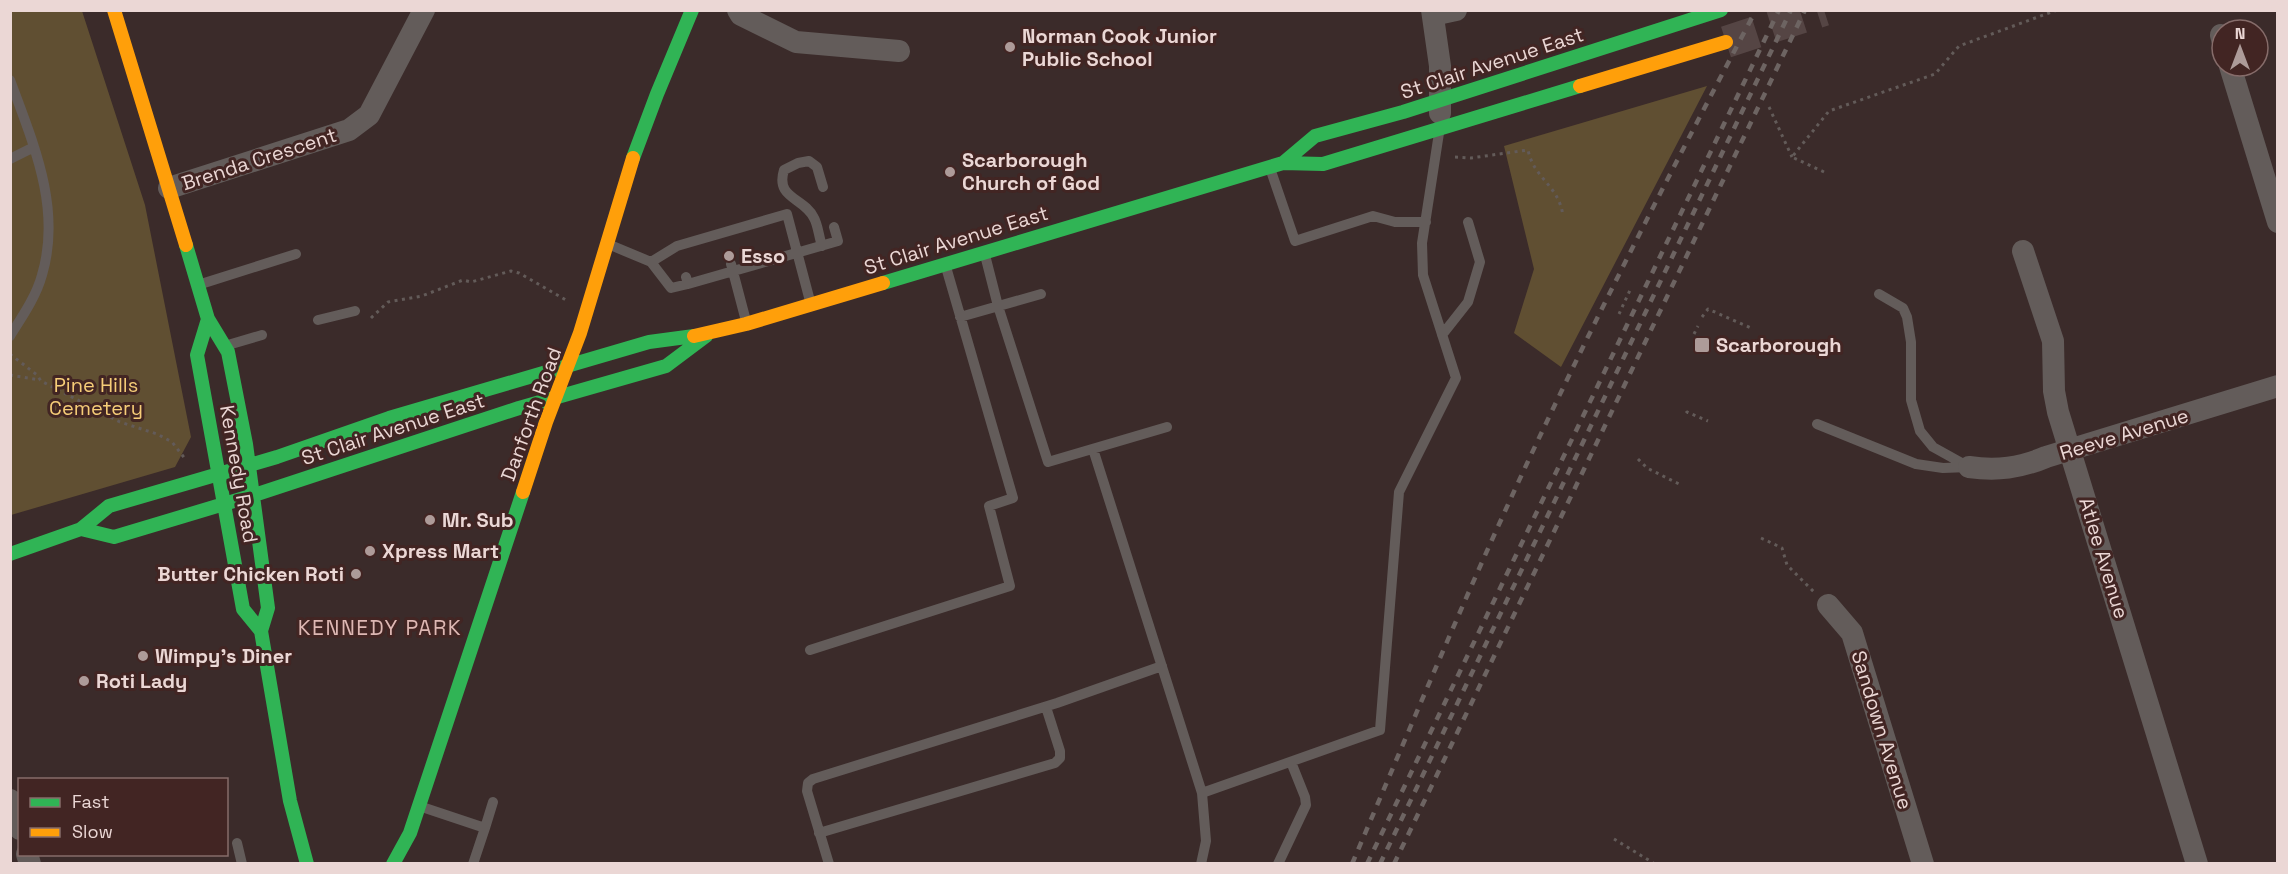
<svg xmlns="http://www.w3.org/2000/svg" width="2288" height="874" font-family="'Space Grotesk',sans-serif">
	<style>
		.green { fill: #604f32 }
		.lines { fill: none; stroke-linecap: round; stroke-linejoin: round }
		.secondary-tunnel { stroke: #554544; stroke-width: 32; stroke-dasharray: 32 16; stroke-linecap: butt }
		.path { stroke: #635b59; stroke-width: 3; stroke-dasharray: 3 4.5; stroke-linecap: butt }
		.lane { stroke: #635c5a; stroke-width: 10 }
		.street { stroke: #635c5a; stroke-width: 22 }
		.fast { stroke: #30b455; stroke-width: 14 }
		.slow { stroke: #ff9f0a; stroke-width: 14 }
		.rail { stroke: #6d6462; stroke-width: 4.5; stroke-dasharray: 8 8; stroke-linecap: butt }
		.poi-dot { fill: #ad9b99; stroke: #422523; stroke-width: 2 }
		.labels { text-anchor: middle; stroke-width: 6; stroke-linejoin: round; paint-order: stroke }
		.poi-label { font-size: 20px; font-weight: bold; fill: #ebd7d5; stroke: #422523; text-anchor: start }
		.street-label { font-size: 20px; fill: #ebd7d5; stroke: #422523 }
		.park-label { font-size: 20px; fill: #f6cd78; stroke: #422523 }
		.neighbourhood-label { font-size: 21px; letter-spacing: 1.5px; fill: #ddb7b3; stroke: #422523 }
	</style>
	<rect width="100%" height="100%" fill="#3b2b2a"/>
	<path class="green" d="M11 11H82L145 205 191 437 175 467 11 515Z
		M1707 86 1561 367 1514 333 1534 269 1504 146Z"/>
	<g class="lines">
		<path class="secondary-tunnel" d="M1726 42 1824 10"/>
		<path class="path" d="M1769 107 1792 157
			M1455 157 1471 158 1528 150C1534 179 1559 185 1563 216
			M1824 172 1792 157 1829 111 1935 74 1959 46 2057 10
			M1619 314 1631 288
			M1702 317 1708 309 1751 328
			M371 318 388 302 422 296 463 280 471 282 511 271 519 273 566 300
			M1694 334 1698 326
			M10 354 37 375 41 381 120 422 157 434 172 442 186 460
			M10 375 40 380
			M1686 413 1687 412 1708 421
			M1638 459 1647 468 1679 484
			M1761 538 1782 548 1787 565 1814 592
			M1614 839 1655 864"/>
		<path class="lane" d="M10 80C33 143 62 208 42 275 36 297 22 317 10 336
			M10 159 34 147
			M1271 171 1295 241 1373 216 1395 222H1426
			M608 244 651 262 677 246 787 214 810 301
			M822 246C819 237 818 225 814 218 804 197 775 199 784 170L798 163 809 161 817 167 823 187
			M985 255 998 306 1048 462 1167 427
			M651 262 671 288 688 284
			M731 264 746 321
			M686 277 688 284 838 241 834 227
			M201 284 296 254
			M1879 294 1903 308 1907 317 1911 342V400L1920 431 1933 447 1969 467
			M960 317 1041 294
			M318 320 355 311
			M1442 335 1468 302 1480 262 1468 222
			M228 345 262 335
			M1817 424 1916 464 1943 468 1969 467
			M1093 449 1202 793 1380 730 1399 492 1456 378 1423 275 1422 243 1439 133
			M810 650 1010 586 989 506 1013 498 946 267
			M422 807 485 828 473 864
			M485 828 493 802
			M819 833 1055 763 1060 758V751L1046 707
			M237 843 242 864
			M829 864 807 791 808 783 813 779 1057 703 1162 666
			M1201 864 1206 841 1202 793
			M1278 864 1306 805 1305 797 1291 762"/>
		<path class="street" d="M738 10 741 15 796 42 899 51
			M1432 10 1440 66V113
			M1433 15 1456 10
			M2221 35 2222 39
			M2230 66 2278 222
			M169 188 349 130 369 115 424 10
			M2023 251 2053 341 2054 391 2058 412 2197 864
			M1969 467C1997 471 2020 468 2046 457L2278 386
			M1828 605 1852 633 1923 864
			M10 800 20 829
			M27 854 30 864"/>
		<path class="fast" d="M633 158 657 94 692 10
			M1283 163 1315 136 1403 112 1721 10
			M186 245 208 319 228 352 246 444 268 608 261 631 290 801 307 864
			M883 283 1283 163 1323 164 1580 86
			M208 319 197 355 243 609 261 631
			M81 529 114 537 254 495 519 408 666 366 706 336
			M10 554 81 529 109 506 277 457 389 418 649 342 694 336
			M393 864 410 833 523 492"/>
		<path class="slow" d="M114 10 186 245
			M1580 86 1726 42
			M694 336 746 324 883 283
			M523 492 546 422 580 333 633 158"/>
		<path class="rail" d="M1352 864C1408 733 1463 601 1523 472 1596 316 1675 163 1756 10
			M1367 864 1779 10
			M1380 864 1791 10
			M1394 864 1805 10"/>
	</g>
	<g class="poi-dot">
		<circle cx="1010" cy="47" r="6"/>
		<circle cx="950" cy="172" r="6"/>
		<circle cx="729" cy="256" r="6"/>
		<rect x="1694" y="337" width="16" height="16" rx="3"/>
		<circle cx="430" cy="520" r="6"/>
		<circle cx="370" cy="551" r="6"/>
		<circle cx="356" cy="574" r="6"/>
		<circle cx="143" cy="656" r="6"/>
		<circle cx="84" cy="681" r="6"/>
	</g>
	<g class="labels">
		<g class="poi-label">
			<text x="1022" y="43">Norman Cook Junior<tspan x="1022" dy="23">Public School</tspan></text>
			<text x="962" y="167">Scarborough<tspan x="962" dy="23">Church of God</tspan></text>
			<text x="741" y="263">Esso</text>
			<text x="1716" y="352">Scarborough</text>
			<text x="442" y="527">Mr. Sub</text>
			<text x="382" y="558">Xpress Mart</text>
			<text x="344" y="581" text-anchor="end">Butter Chicken Roti</text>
			<text x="155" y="663">Wimpy's Diner</text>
			<text x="96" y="688">Roti Lady</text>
		</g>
		<g class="street-label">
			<text transform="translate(1492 63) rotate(-18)" y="7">St Clair Avenue East</text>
			<text transform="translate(259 159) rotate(-18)" y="7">Brenda Crescent</text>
			<text transform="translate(956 240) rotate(-17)" y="7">St Clair Avenue East</text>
			<text transform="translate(531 414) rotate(-70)" y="7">Danforth Road</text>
			<text transform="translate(393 429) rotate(-18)" y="7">St Clair Avenue East</text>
			<text transform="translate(2124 434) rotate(-17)" y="7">Reeve Avenue</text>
			<text transform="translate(239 474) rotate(80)" y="7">Kennedy Road</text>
			<text transform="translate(2104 558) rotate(73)" y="7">Atlee Avenue</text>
			<text transform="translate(1882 730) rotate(73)" y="7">Sandown Avenue</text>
		</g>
		<g class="park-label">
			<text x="96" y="392">Pine Hills<tspan x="96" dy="23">Cemetery</tspan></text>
		</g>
		<g class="neighbourhood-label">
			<text x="380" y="635">KENNEDY PARK</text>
		</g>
	</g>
	<rect width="2288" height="874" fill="none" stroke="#ebd7d5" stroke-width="24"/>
	<rect x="18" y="778" width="210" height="78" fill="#422523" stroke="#866c6a" stroke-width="1.5"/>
	<rect x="30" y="798" width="30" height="9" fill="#30b455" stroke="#866c6a" stroke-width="1.5"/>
	<text x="72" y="808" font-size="18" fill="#ebd7d5">Fast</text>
	<rect x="30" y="828" width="30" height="9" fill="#ff9f0a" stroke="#866c6a" stroke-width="1.5"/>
	<text x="72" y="838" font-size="18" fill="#ebd7d5">Slow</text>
	<g transform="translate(2240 48)"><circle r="28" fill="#422523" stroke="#866c6a" stroke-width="1.5"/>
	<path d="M0-4.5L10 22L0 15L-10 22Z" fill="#ad9b99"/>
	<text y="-9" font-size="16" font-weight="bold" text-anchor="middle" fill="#ebd7d5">N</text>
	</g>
</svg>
